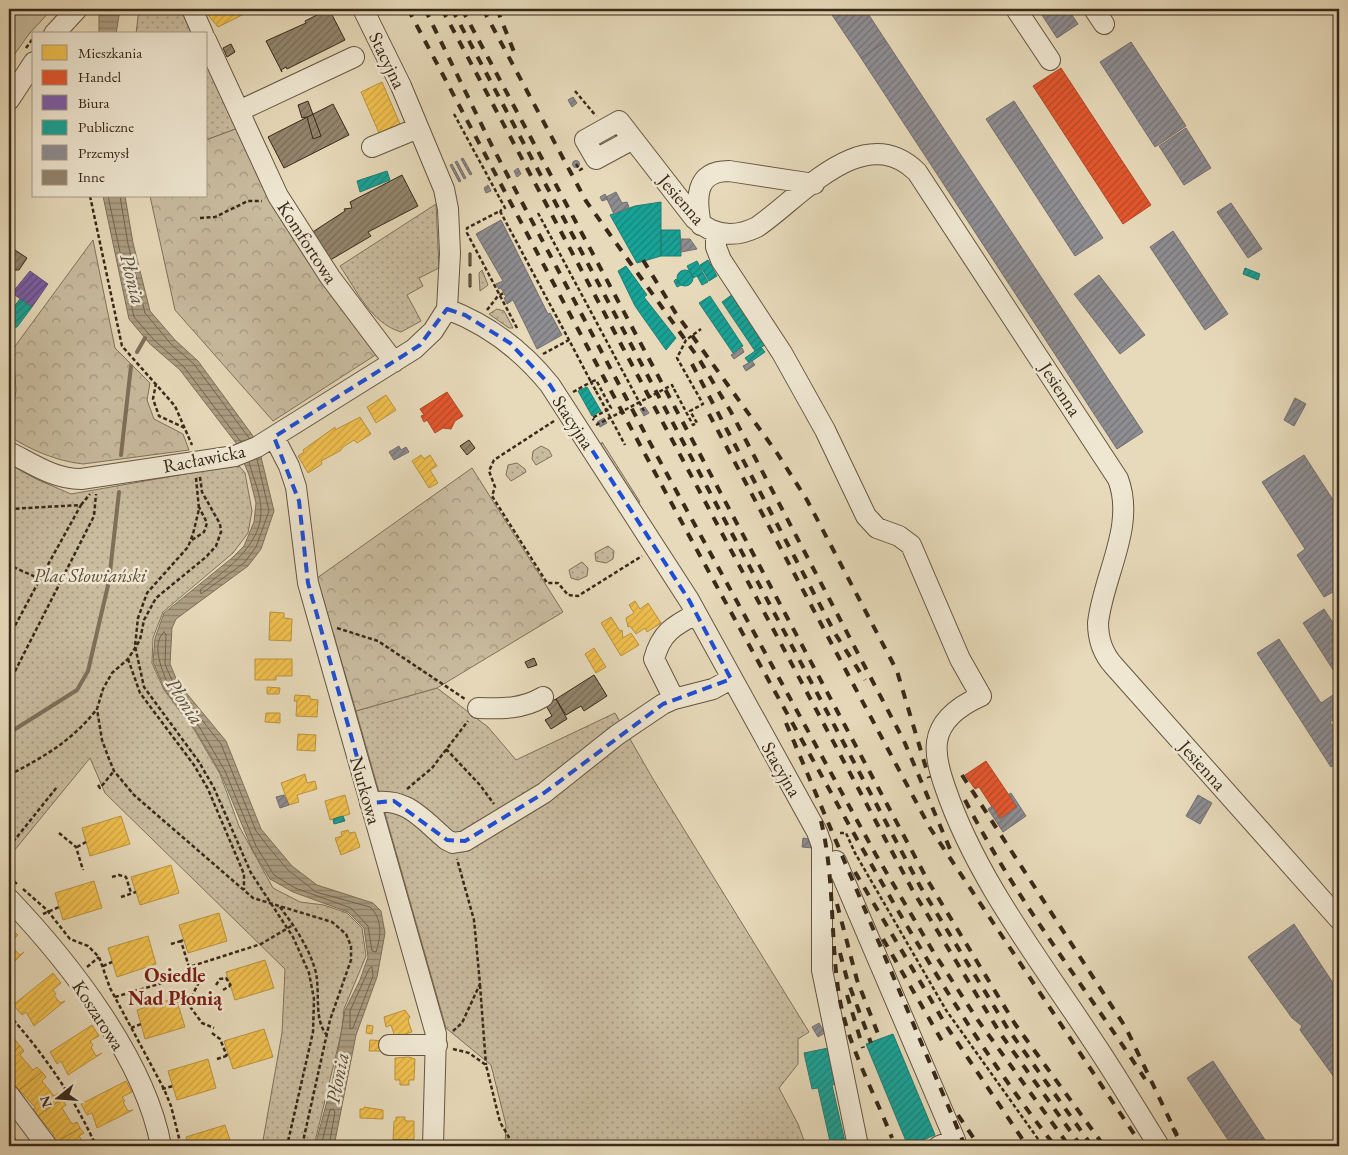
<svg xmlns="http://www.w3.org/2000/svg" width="1348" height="1155" font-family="'EB Garamond',serif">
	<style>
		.grass { fill: url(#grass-dots); stroke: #80725c }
		.forest { fill: url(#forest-crowns); stroke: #80725c }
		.garden { fill: #c9bc9f; stroke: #80725c }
		.water { fill: url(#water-rules); stroke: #7e6f59 }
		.homes { fill: url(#homes-hatch); stroke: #ba933e }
		.shops { fill: url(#shops-hatch); stroke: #b04928 }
		.offices { fill: url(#offices-hatch); stroke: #674e7c }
		.public { fill: url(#public-hatch); stroke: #217e72 }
		.industry { fill: url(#industry-hatch); stroke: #746f6e }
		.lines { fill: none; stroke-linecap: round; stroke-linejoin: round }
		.shore { stroke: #72644e; stroke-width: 1 }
		.stream { stroke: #7e6f59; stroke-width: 4 }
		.building { fill: url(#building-hatch); stroke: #382919 }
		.minor-casing { stroke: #645541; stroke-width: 22 }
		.path { stroke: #382919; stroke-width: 2.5; stroke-dasharray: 4 2.5; stroke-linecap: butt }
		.minor { stroke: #efe7d2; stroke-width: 20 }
		.rail { stroke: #382919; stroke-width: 4; stroke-dasharray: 9 9; stroke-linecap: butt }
		.path-bridge { stroke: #382919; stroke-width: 2.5; stroke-dasharray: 4 2.5; stroke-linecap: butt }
		.marked { fill: none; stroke: #1d4ed8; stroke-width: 4; stroke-dasharray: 10 6; stroke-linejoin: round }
		.labels { text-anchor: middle; stroke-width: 5; stroke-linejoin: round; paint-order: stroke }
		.street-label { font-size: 19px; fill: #382919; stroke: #efe7d2 }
		.park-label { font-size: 19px; font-style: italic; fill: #5c4e3a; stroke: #efe7d2 }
		.water-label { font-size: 20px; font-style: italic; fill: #5b4c39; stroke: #efe7d2 }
		.neighbourhood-label { font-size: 20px; font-weight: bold; fill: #7a1f14; stroke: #efe7d2 }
	</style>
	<defs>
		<pattern id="grass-dots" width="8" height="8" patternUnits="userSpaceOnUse" patternTransform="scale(1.25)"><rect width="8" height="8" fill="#c9bc9f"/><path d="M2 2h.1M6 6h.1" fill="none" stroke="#a49981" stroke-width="1.8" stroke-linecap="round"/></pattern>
		<pattern id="forest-crowns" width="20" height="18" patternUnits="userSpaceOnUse" patternTransform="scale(1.25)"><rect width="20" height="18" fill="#c9bc9f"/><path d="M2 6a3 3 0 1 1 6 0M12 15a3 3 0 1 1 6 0" fill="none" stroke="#a49981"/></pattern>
		<pattern id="water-rules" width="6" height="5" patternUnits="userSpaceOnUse" patternTransform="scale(1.25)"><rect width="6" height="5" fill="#ac9e83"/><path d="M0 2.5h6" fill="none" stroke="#8d816a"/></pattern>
		<pattern id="homes-hatch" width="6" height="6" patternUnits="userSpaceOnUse" patternTransform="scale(1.25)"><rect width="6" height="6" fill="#f2c14e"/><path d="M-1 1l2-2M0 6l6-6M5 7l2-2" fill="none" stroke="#d0a644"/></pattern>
		<pattern id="shops-hatch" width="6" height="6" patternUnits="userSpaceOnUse" patternTransform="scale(1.25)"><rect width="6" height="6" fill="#e4572e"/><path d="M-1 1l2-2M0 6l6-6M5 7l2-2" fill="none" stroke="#ba4826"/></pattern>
		<pattern id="offices-hatch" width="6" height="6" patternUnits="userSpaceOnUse" patternTransform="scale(1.25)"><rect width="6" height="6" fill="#7b5ea7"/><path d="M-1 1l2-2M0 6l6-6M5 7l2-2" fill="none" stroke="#604a7f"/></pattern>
		<pattern id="public-hatch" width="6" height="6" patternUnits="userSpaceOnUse" patternTransform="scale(1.25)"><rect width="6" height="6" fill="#17a398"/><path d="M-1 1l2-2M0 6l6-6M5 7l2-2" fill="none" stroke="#16857b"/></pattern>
		<pattern id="industry-hatch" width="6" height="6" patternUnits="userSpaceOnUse" patternTransform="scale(1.25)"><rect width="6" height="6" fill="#8d8d92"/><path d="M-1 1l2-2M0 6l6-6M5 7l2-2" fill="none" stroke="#747376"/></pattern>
		<pattern id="building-hatch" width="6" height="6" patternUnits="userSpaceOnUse" patternTransform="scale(1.25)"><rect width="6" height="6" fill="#93856d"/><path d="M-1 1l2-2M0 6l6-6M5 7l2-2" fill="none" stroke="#796d59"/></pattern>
	</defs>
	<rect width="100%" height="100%" fill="#e7daba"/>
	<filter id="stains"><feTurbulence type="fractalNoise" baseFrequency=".004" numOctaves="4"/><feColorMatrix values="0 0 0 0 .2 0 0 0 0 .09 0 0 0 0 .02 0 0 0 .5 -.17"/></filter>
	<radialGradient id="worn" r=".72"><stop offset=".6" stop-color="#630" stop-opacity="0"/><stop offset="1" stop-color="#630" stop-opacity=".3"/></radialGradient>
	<path class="grass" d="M139 9H187L199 34H136Z
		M206 50 241 127 206 140Z
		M436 204 439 268 419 278 423 286 407 295 421 321 401 332C371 323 357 291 340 266Z
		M482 270 488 285 480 291 479 273Z
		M497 309 504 311 513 328H509L489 314Z
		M602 442 640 502 635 505 600 451Z
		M541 446 549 450 552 456 536 465 532 459 533 451Z
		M517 463 525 469 526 472 511 481 506 475 508 465Z
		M9 464 36 479 71 494 219 468 239 466 245 473 252 511 248 533 233 553 163 612 153 638 152 663 164 690 195 731 220 774 239 826 273 888 300 902 324 905 347 913 362 928 366 956 344 1009 342 1030 314 1146H262L282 1033 285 969 105 793 90 758 9 857Z
		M608 546 614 551 613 559 606 563 596 561 595 553Z
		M582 562 588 568 587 576 578 580 571 578 569 570Z
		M437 688 488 727 516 760 615 713 653 779 809 1032 798 1039V1064L779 1088 798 1124 806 1146H505L506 1125 491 1065 446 1028 356 711Z"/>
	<path class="forest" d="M241 127 377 354 273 421 175 310 150 196H206V140Z
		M93 240 115 348 150 383 147 400 154 419 183 434 189 450 83 464C56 461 31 450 9 436L16 390 13 349Z
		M472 468 563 612 437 688 356 711 317 578Z"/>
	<path class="garden" d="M9 9H52L29 34 9 62Z"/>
	<path class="water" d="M99 9H120L116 34H99Z
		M103 196H125L133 243 150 311 175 340 198 361 253 436 261 457 274 511 261 549 248 566 176 619 172 628 170 664 178 683 226 741 261 829 292 866 317 885 373 903 381 911 385 933 377 977 356 1035 334 1146H315L333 1079 345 1010 360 980 368 957 364 928 348 912 293 892 270 879 252 849 221 774 196 731 165 690 153 662 155 638 164 613 232 558 244 546 254 522 256 503 249 475 236 443 180 370 150 344 129 319Z"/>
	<path class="homes" d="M216 9H254L218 27 208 15Z
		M382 82 400 124 379 133 361 92Z
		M386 395 396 410 376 423 367 407Z
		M360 417 371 434 357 443 354 440 343 447 340 451 321 461 322 464 308 473 298 456 304 452 303 450 335 427V430Z
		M421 455 424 459 430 455 437 466 430 470 438 483 429 488 412 461Z
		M635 601 640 609 648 603 661 623 647 632 645 628 636 634 630 626 628 627 626 618 634 613 629 605Z
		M270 612 284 613V618L292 619 291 641 269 640Z
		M611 617 620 631 622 630 623 638 631 633 639 645 621 656 601 623Z
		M594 648 606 667 596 673 585 654Z
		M255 659H292V676H276V680H255Z
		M267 687 280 688 279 694H267Z
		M295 695 310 696V699L318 700 317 717 296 716 297 701H294Z
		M266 713H280V723L265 722Z
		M298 734 316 735 315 751 297 750Z
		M305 774 307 783 315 781 317 789 297 795 299 802 289 805 281 783Z
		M345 795 350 814 330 820 325 801Z
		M121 816 130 844 90 856 82 828Z
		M348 830 349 833 355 832 360 847 341 855 335 838 342 836 341 832Z
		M171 865 179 893 140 905 131 877Z
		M94 881 102 908 63 920 55 893Z
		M219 913 227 941 188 953 179 925Z
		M9 926 18 935 11 942 14 946 12 947 20 955 24 952 9 967Z
		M148 936 156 964 117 977 108 948Z
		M265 960 274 988 235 1000 226 972Z
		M53 973 61 983 53 990 56 994 54 995 60 1003 65 1001 34 1026 26 1012 22 1015 13 1005Z
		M176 998 185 1027 145 1039 137 1010Z
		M405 1010 410 1017 408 1020 412 1032 395 1037 391 1025 386 1027 384 1017Z
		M92 1025 99 1036 90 1041 93 1045 91 1047 96 1056 102 1053 68 1075 61 1061 57 1064 50 1052Z
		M367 1025 373 1026 372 1034 366 1033Z
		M264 1029 273 1057 233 1069 224 1041Z
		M9 1032 20 1046 9 1056Z
		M370 1040 386 1041V1051H369Z
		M20 1046 24 1051 20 1055 33 1070 37 1067 42 1072 19 1090 13 1083 16 1082 9 1074V1056Z
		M409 1057 415 1059 414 1080H409V1085H400V1080H395V1058Z
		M208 1059 216 1088 177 1100 168 1071Z
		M42 1072 46 1077 42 1081 54 1096 58 1093 62 1099 38 1116 33 1109 36 1108 19 1090Z
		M126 1081 132 1092 122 1097 125 1101 123 1102 128 1111 133 1110 97 1128 92 1113 87 1115 81 1104Z
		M62 1099 66 1105 62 1108 72 1124 77 1122 80 1128 55 1143 51 1135H54L38 1116Z
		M364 1107 383 1110V1119L360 1118V1109H364Z
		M396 1117H405V1121H414V1140H393L394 1121H396Z
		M225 1125 232 1146H188L186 1137Z
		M80 1128 84 1133 79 1136 85 1146H59L55 1143Z
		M148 1143 149 1146H133Z"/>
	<path class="shops" d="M1061 68 1151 205 1123 224 1033 86Z
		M447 392 463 416 455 421 451 429 443 428 435 433 427 420 424 422 421 416 424 415 420 409Z
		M986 761 1017 807 1000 819 979 787 975 789 965 775Z"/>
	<path class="offices" d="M30 271 48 284 32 307 12 293Z"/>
	<path class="public" d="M387 171 390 180 360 192 357 181Z
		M661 202V256L637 263 610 215 635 206Z
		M661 230H680L681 256H661Z
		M9 245 15 250 9 258Z
		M708 260 717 276 709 281 700 265Z
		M697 261 703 273 693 278 687 266Z
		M626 266 647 295 644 297 676 338 666 350 635 306 618 271Z
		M1245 268 1260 274 1258 280 1243 274Z
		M677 278a8 8 0 1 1 16 0a8 8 0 1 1-16 0Z
		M703 273 708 282 702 285 697 276Z
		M676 279 681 285 677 287 674 281Z
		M733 294 765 345 755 351 722 302Z
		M710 296 743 346 733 353 699 303Z
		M20 299 32 307 17 327 9 328V313Z
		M761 347 765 352 749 363 745 358Z
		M587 387 601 411 592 416 578 391Z
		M343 816 345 821 334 824 333 819Z
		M893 1034 935 1135 908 1146 866 1044Z
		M828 1048 836 1084 832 1085 846 1146H831L818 1088 812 1089 804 1053Z
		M9 1130 19 1144 18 1145 9 1146Z
		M393 1140H414L413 1146H393Z"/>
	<path class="industry" d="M828 9H865L886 41 861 58Z
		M1038 9H1068L1078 24 1057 38Z
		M886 41 1143 432 1117 449 861 58Z
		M1131 42 1186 126 1155 147 1100 62Z
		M573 97 577 103 572 107 568 100Z
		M1014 101 1103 238 1075 256 986 119Z
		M1186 128 1211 168 1184 185 1159 146Z
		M463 158 472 174 470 175 461 159Z
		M572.5 164a3.5 3.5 0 1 1 7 0a3.5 3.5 0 1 1-7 0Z
		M457 161 466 178 464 179 455 162Z
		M452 164 461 181 459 182 450 165Z
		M518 168 521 174 517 177 514 171Z
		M488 185 491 191 486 193 484 188Z
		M616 192 622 203 627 202 629 207 614 214 606 197Z
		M605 194 608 199 602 201 600 197Z
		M1231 203 1262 249 1248 258 1217 212Z
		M501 220 548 314 550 313 562 335 537 349 513 300 507 304 504 298 506 297 501 288 499 289 496 284 503 281 476 234Z
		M1173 231 1228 314 1205 330 1150 247Z
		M681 239H690L697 249 681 252Z
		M1099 275 1145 335 1120 354 1074 294Z
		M742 348 744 352 734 359 731 355Z
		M752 361 755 365 746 371 743 366Z
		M9 385 13 389 10 392 13 395 9 400Z
		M1295 398 1306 404 1294 426 1284 420Z
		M645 407 649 413 644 416 640 409Z
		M604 418 607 423 600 427 597 422Z
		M399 446 401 450 406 447 409 452 394 460 389 452Z
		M1304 455 1339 509V602L1333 592 1324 597 1297 555 1305 549 1262 482Z
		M1324 609 1339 632V679L1303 623Z
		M1279 639 1321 703 1339 691V716L1330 722 1339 735V762L1331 767 1257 653Z
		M1011 793 1026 816 1003 832 988 809 992 806 1000 819 1017 807 1009 794Z
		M284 795 289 805 280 808 276 797Z
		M1198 795 1212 803 1200 824 1186 816Z
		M803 838 814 840 813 848 802 847Z
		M1294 924 1339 992V1081L1334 1077 1300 1030 1302 1026 1292 1018 1248 957Z
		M819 1023 825 1033 818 1037 812 1027Z
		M1213 1061 1269 1146H1232L1187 1078Z"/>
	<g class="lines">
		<path class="shore" d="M108 196 134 317 154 340 184 367 241 442
			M120 196 128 244 145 313 171 344 194 364 249 438
			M249 462C252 475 258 487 260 500 268 542 228 568 200 590L201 594 244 563 256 547 269 511 257 459
			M164 632 166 635 165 664 174 685 172 689 169 687C163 672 150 645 164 632Z
			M174 689H177L221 744 256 831 270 849 288 870 316 892 370 907C383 919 381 937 376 952L372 951 368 926 351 908 295 888 274 875 256 846 225 771 200 728 173 692Z
			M372 967 373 976 353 1028 350 1029V1011L369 969Z
			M321 1146 330 1110 333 1109 335 1112 329 1146"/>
		<path class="stream" d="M137 352 145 338
			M121 455 131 366
			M9 733 77 690 88 671 109 581 119 492"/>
	</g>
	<path class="building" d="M329 9 345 40 287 69 286 67 281 70 282 72 266 41 306 23 305 21Z
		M231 44 235 52 227 57 223 48Z
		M308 101 321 136 313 139 307 117 302 118 298 105Z
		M333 104 349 135 284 168 268 137Z
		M402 175 418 206 368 232 371 236 327 262 308 235 345 211 344 209 352 208 350 202Z
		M15 250 27 258 19 270H15L9 266V258Z
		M469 253H471V266H469Z
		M469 274H471V287H469Z
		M469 440 475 448 467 455 460 446Z
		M534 658 537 665 528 668 525 662Z
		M594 675 607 696 584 711 581 706 566 715 556 699Z
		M556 699 567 719 551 729 545 720 552 716 545 704Z"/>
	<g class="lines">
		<g class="minor-casing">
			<path id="minor" d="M192 9 203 34
				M1016 9 1050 60
				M1094 9 1104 24
				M54 34 77 9
				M206 40 278 196 330 277 394 362
				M9 100 34 62
				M239 111 354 57
				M633 139 596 159 585 140 619 121 695 219C713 236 735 238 757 227 800 198 863 119 917 172L1118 479C1136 526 1103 576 1098 623 1098 640 1103 654 1114 666L1339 919
				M372 147 418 128
				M701 225C696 200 694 171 729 171L814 184
				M716 233V247L721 260 782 353 825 430 866 516 877 528 899 536 911 545 960 659 981 696C961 705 940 719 937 742 935 757 940 773 945 787 976 879 1040 960 1093 1041 1116 1075 1137 1111 1159 1146
				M447 309C489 325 522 350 550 385L689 600 817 832 822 846V970L858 1146
				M274 437 289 466 296 487 308 583 436 1034 433 1146
				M9 452C33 464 54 479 81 479L235 456 257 447 414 349 433 331 447 309 450 253 448 209 444 189 401 86 363 9
				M674 699 654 659C661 633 673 626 696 614
				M478 708C502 709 523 709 543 697
				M370 803C406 796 421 818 447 840L453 843 465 841 544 793 617 735 663 704 674 699 713 689 731 679
				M836 861 955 1140 939 1146
				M9 899C69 962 145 1059 161 1146
				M389 1045H437
				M9 1095 47 1146"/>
		</g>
		<path class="path" d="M164 9 165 12
			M26 48 34 37
			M575 91 596 116
			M454 114 505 208 500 211
			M9 125 14 115
			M576 164 580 170 583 168
			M90 196 122 346 175 406 192 445
			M538 213 644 411
			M200 218 215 217 248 201H262
			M487 310 498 296 504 293
			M517 328 467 233V228L500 211 569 340
			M543 354 569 340 591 382 596 380 611 408 592 418 594 420
			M156 383 153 399 159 416 185 428
			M674 389 693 425 697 423 690 411 703 404 677 358 686 340 701 329
			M573 392 591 382 596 391
			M609 415 625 445
			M554 421 494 460 489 471 495 487 492 496 547 583H558L568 595 578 596 642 556
			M596 425 602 422
			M200 477 202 492 220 524 221 532 216 546 206 557 156 598 144 620 140 640 128 659 112 673 103 689 97 709 102 740 109 759 114 771 134 795 253 898 332 922 346 934 351 946V960L330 1020 302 1146
			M196 478 199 509 193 534 188 547 147 593 138 618 135 646 144 687 199 762 214 788 251 873 293 937 309 973 314 999 313 1032 287 1146
			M81 505 90 494
			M9 509 81 505 40 579 9 565
			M192 540 204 532 207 523 199 507
			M337 628 378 641 465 699
			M9 637 40 579
			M128 659 140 693 194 765 208 789 244 874V890
			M9 683 94 516 96 494
			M446 749 480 785 494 804
			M9 775C44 757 73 740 97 709
			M98 785 100 788 114 771
			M407 789 432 768 468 721
			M59 833 76 847 83 870
			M840 833H846L855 853 946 1010 1043 1146
			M9 847 57 787
			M77 847 86 842
			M9 877 17 884
			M112 877 119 875 126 877 131 893
			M23 889 47 910 70 939 88 946 99 957 110 988 164 1089 171 1106 181 1146
			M121 897 136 892
			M280 907C295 927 310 949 316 973 320 992 314 1019 326 1034
			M43 914 59 907
			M183 940 181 941 189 967
			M171 944 181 941
			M103 966 112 962
			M87 967 99 957
			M199 982 192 996 191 1008 202 1023 214 1028
			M216 985 220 979 226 978 231 986
			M480 985 486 1065
			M223 990 230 986
			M115 997 179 978 189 967 261 944 293 925
			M9 1015C44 1054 75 1099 96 1146
			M131 1028 141 1024
			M453 1031 462 1023 480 984 474 920 457 859
			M212 1033 220 1039 227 1056
			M453 1049 469 1053 486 1065 500 1122 514 1146
			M217 1059 229 1055
			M162 1089 173 1086"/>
		<use href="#minor" class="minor"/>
		<path class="rail" d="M408 9C530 239 652 471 779 699 865 853 946 1007 1055 1146
			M425 9 492 146 656 454 876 855 934 953 977 1019 1069 1146
			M442 9 913 891 1000 1033 1081 1146
			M452 9 920 886 1008 1029 1092 1146
			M462 9 928 881 1015 1024 1104 1146
			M483 9 586 201 699 359 731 412 904 741 950 849
			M497 9 516 57
			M643 260 675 312 777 453 807 500 897 671 929 778
			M692 364 836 635 865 680
			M709 414 930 828 1142 1146
			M786 723 965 1146
			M962 775 1126 1028 1177 1135
			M965 800C1017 901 1083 984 1145 1079
			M821 821C835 878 830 938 839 995 847 1044 874 1092 892 1138
			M855 872 947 1027 1027 1146
			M837 904 857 980 880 1039
			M883 939 945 1046
			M840 953 847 979 871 1043
			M847 995 863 1048
			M958 1115 979 1146
			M1173 1128 1182 1146"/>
		<path class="path-bridge" d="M596 391 609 415
			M602 422 672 385 674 389"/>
	</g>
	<path class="marked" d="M447 309 465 315 510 343 550 385 689 600 731 679 663 704 544 793 465 841 447 840 394 801 370 803 308 583 299 501 274 437 420 345Z"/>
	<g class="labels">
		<g class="street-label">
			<text transform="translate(388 60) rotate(64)" y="7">Stacyjna</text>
			<text transform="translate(682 199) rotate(49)" y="7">Jesienna</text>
			<text transform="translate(308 242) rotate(57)" y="7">Komfortowa</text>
			<text transform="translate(1061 389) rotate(57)" y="7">Jesienna</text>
			<text transform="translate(574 422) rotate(57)" y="7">Stacyjna</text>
			<text transform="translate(204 458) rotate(-11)" y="7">Racławicka</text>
			<text transform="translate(1203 765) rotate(48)" y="7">Jesienna</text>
			<text transform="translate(782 769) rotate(60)" y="7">Stacyjna</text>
			<text transform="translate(366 790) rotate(74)" y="7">Nurkowa</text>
			<text transform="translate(99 1015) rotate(57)" y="7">Koszarowa</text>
		</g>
		<g class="park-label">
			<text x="90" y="582">Plac Słowiański</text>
		</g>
		<g class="water-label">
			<text transform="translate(133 279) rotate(76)" y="7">Płonia</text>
			<text transform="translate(185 701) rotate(57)" y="7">Płonia</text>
			<text transform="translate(337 1078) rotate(-79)" y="7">Płonia</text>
		</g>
		<g class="neighbourhood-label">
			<text x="175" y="982">Osiedle<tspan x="175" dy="23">Nad Płonią</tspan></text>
		</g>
	</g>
	<rect width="1348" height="1155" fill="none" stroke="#e7daba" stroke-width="30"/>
	<rect x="10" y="10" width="1328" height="1135" fill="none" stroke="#382919" stroke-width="2.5"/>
	<rect x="15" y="15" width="1318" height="1125" fill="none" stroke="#382919"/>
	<rect x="32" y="32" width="175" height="165" fill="#efe7d2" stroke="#a69b88"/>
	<rect x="42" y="45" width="25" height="15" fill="#f2c14e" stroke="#a69b88"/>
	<text x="78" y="58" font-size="15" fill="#382919">Mieszkania</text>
	<rect x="42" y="70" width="25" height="15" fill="#e4572e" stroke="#a69b88"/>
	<text x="78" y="82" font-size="15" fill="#382919">Handel</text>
	<rect x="42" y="95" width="25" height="15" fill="#7b5ea7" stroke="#a69b88"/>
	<text x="78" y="108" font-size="15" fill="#382919">Biura</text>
	<rect x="42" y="120" width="25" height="15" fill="#17a398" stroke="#a69b88"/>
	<text x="78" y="132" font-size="15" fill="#382919">Publiczne</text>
	<rect x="42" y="145" width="25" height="15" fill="#8d8d92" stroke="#a69b88"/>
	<text x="78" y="158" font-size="15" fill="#382919">Przemysł</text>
	<rect x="42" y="170" width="25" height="15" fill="#93856d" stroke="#a69b88"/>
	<text x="78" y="182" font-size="15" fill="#382919">Inne</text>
	<g transform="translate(58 1098) rotate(253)" stroke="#efe7d2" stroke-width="4" paint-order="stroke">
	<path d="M0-4L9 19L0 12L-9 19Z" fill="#382919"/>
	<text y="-8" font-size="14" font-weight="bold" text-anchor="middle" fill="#382919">N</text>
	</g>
	<rect width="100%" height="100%" filter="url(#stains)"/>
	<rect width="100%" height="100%" fill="url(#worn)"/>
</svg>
